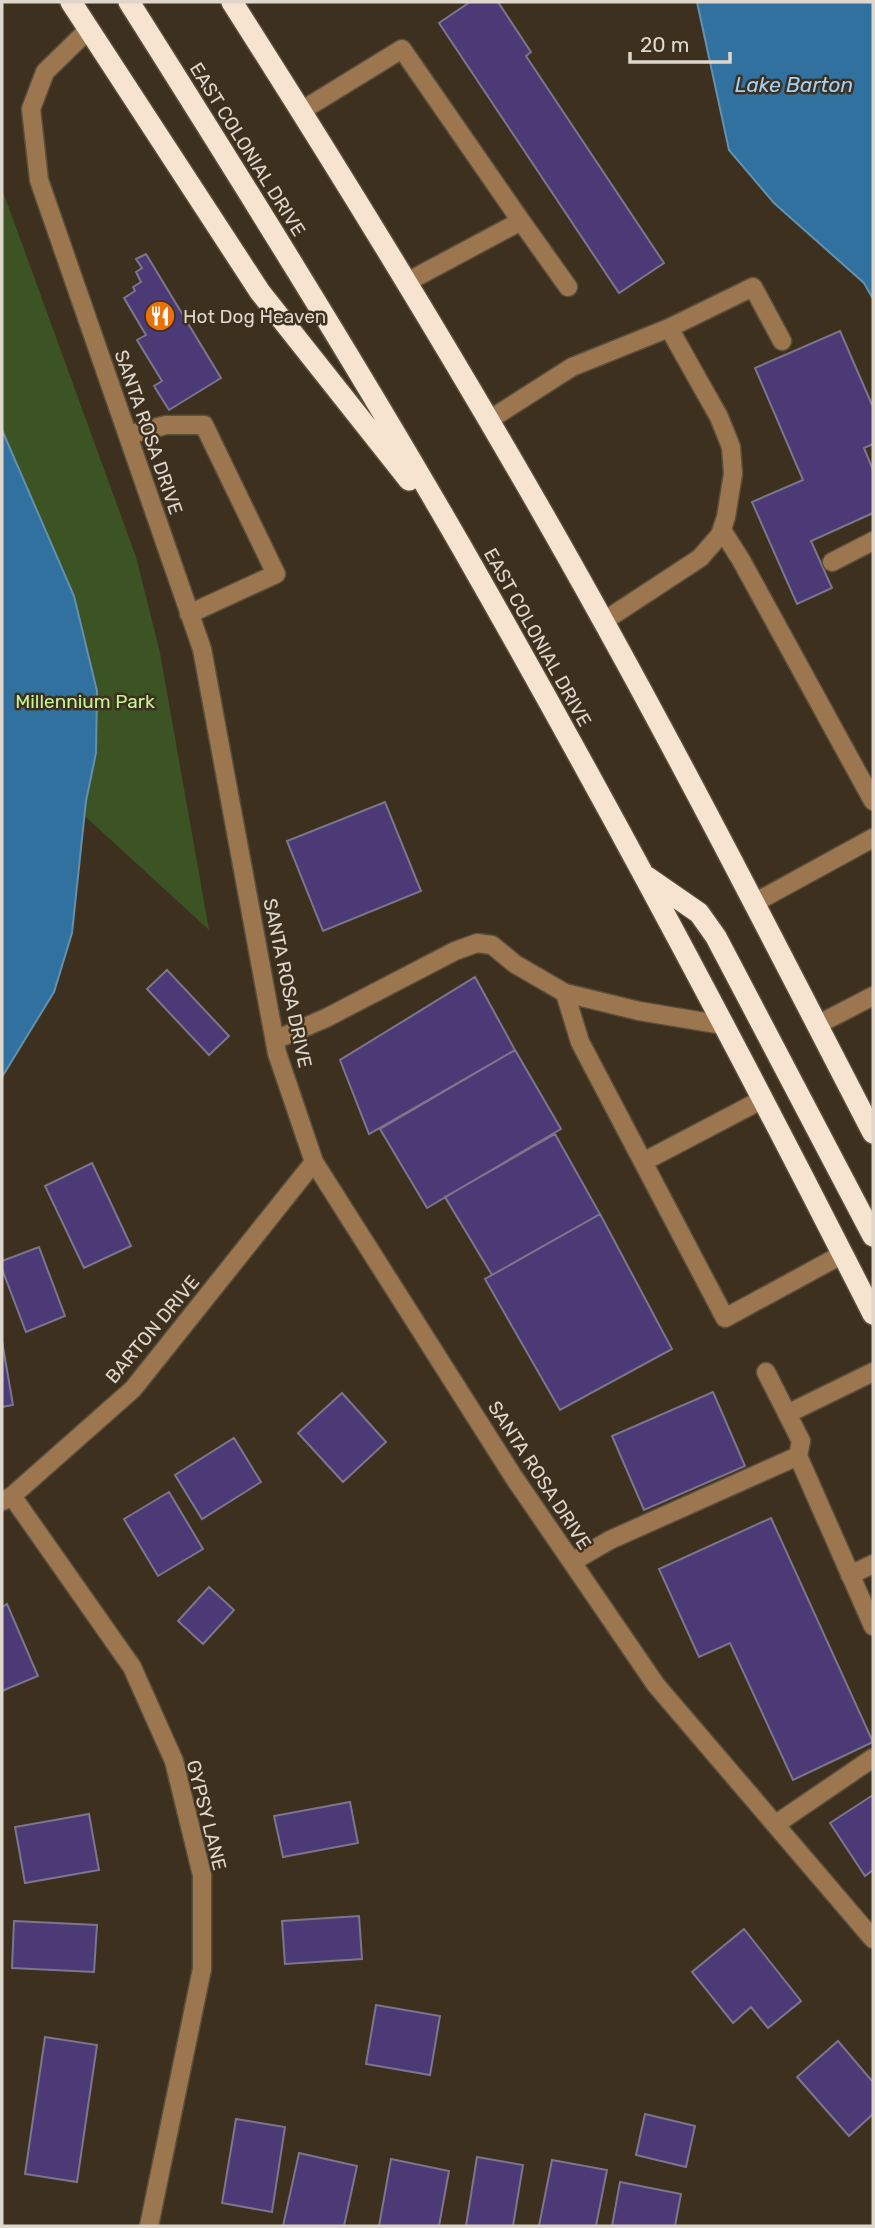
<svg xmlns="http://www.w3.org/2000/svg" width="875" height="2228" font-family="Rubik,sans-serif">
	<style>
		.green { fill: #3c5424 }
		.water { fill: #3071a0; stroke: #6490ad; stroke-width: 2 }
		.building { fill: #4c3a76; stroke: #7b768d; stroke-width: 2 }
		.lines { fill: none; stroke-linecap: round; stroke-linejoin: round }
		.minor-casing { stroke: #5a4e3d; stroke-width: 21 }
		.highway-casing { stroke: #5a4e3d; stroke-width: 24 }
		.minor { stroke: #9b764f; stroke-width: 18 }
		.highway { stroke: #f6e4d1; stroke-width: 21 }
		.labels { text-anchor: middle; stroke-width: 5; stroke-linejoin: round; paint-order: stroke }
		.street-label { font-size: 19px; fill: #dfd7cc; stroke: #3d301e }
		.poi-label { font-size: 19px; fill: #dfd7cc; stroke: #3d301e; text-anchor: start }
		.park-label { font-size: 19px; fill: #c5f599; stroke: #3d301e }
		.water-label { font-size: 21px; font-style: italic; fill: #a0d2fb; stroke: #3d301e }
	</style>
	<rect width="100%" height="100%" fill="#3d301e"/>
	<path class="green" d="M2 189 136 557 160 653 209 930 2 740Z"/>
	<path class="water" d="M697 2H873V299L864 283 774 203 729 150Z
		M2 430 74 596 97 691 96 753 86 801 72 933 54 992 2 1077Z"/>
	<path class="building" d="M470 2H498L531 52 526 56 664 263 619 293 439 23Z
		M146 254 221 378 169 410 154 386 162 381 137 340 146 335 124 298 135 291 133 287 141 282 136 272 142 268 136 259Z
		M840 331 873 407V444L864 448 873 470V513L811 541 832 588 797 604 752 502 803 480 755 368Z
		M385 802 421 891 323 931 287 841Z
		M167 970 229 1036 209 1055 147 989Z
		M475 977 515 1050 369 1134 340 1060Z
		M515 1050 561 1129 427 1208 380 1129Z
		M555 1134 600 1214 492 1275 445 1197Z
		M92 1163 131 1246 84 1268 45 1186Z
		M600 1214 672 1349 560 1410 485 1279Z
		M39 1247 65 1316 26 1332 2 1269V1261Z
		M2 1341 13 1405 2 1407Z
		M713 1392 745 1466 644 1510 612 1436Z
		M342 1393 386 1442 343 1482 298 1433Z
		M234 1438 261 1482 202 1519 175 1475Z
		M169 1492 203 1549 158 1576 124 1519Z
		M771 1518 873 1742 793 1780 730 1643 699 1657 659 1569Z
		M209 1587 234 1610 203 1644 178 1621Z
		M7 1604 38 1676 2 1691V1607Z
		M873 1795V1870L865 1876 830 1823Z
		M350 1802 358 1843 283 1857 274 1816Z
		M89 1814 99 1870 25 1883 15 1827Z
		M359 1916 362 1959 285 1964 282 1921Z
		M14 1921 97 1925 94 1972 12 1968Z
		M744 1929 801 2001 768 2028 751 2007 733 2023 692 1972Z
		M376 2005 440 2016 430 2075 366 2064Z
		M45 2037 97 2045 77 2182 25 2174Z
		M838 2041 873 2082V2114L849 2136 797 2077Z
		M645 2114 695 2126 686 2167 636 2155Z
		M236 2119 285 2127 272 2212 222 2203Z
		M299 2153 357 2166 344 2226H283Z
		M477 2157 523 2165 513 2226H466Z
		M391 2159 449 2171 439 2226H379Z
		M552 2160 607 2170 596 2226H539Z
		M620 2182 681 2194 675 2226H612Z"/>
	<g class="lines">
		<g class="minor-casing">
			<path id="minor" d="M89 29 45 72 31 109 39 180 202 649 277 1053 314 1162 513 1476 656 1685 873 1939
				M301 111 402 49 521 221 407 282
				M521 221 568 287
				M489 420 572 367 669 328 753 287 782 341
				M128 435 166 425H204L276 574 189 614
				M722 530 741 560 873 801
				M832 562 873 541
				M604 621 700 558 720 535 726 517 733 474 731 447 719 417 669 328
				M754 903 873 838
				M565 993 580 1042 643 1162
				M817 1025 873 996
				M275 1040 326 1018 455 951 477 943 492 945 515 964 565 993 639 1011 723 1025
				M763 1099 643 1162 725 1318 843 1254
				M787 1414 873 1372
				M798 1456 873 1626
				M12 1496 132 1667 174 1761 202 1875V1969L149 2226
				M3 1501 12 1496 133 1389 314 1162
				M572 1562 610 1540 798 1456 801 1441 766 1372
				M850 1575 873 1564
				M776 1824 873 1758"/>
		</g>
		<g class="highway-casing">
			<path id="highway" d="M71 2 260 292 409 480
				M129 2C242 181 355 362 461 546 605 798 742 1055 873 1314
				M232 2C362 206 488 412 605 624 698 792 785 963 873 1133
				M647 877 699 913 716 937 873 1236"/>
		</g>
		<use href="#minor" class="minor"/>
		<use href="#highway" class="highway"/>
	</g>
	<defs>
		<g id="restaurant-disc" transform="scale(1.575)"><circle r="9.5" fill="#e8710a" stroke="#3d301e"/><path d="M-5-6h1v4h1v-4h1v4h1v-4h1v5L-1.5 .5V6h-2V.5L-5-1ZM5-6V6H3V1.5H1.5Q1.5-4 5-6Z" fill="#fff"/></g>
	</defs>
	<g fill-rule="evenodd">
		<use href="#restaurant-disc" x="160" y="316"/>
	</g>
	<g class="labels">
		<g class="street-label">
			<text transform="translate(248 149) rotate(58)" y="7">EAST COLONIAL DRIVE</text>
			<text transform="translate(149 432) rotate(71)" y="7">SANTA ROSA DRIVE</text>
			<text transform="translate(538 637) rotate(61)" y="7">EAST COLONIAL DRIVE</text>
			<text transform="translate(288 983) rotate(78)" y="7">SANTA ROSA DRIVE</text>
			<text transform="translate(152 1329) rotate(-50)" y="7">BARTON DRIVE</text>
			<text transform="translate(540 1475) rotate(57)" y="7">SANTA ROSA DRIVE</text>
			<text transform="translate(207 1815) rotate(76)" y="7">GYPSY LANE</text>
		</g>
		<g class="poi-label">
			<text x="183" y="323">Hot Dog Heaven</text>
		</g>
		<g class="park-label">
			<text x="85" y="708">Millennium Park</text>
		</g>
		<g class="water-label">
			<text x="794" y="92">Lake Barton</text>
		</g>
	</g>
	<rect width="875" height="2228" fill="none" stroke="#dfd7cc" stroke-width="7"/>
	<path d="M630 52v10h100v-10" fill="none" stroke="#dfd7cc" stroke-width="3.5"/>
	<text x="640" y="52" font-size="21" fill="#dfd7cc" stroke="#3d301e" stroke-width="5" paint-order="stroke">20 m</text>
</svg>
